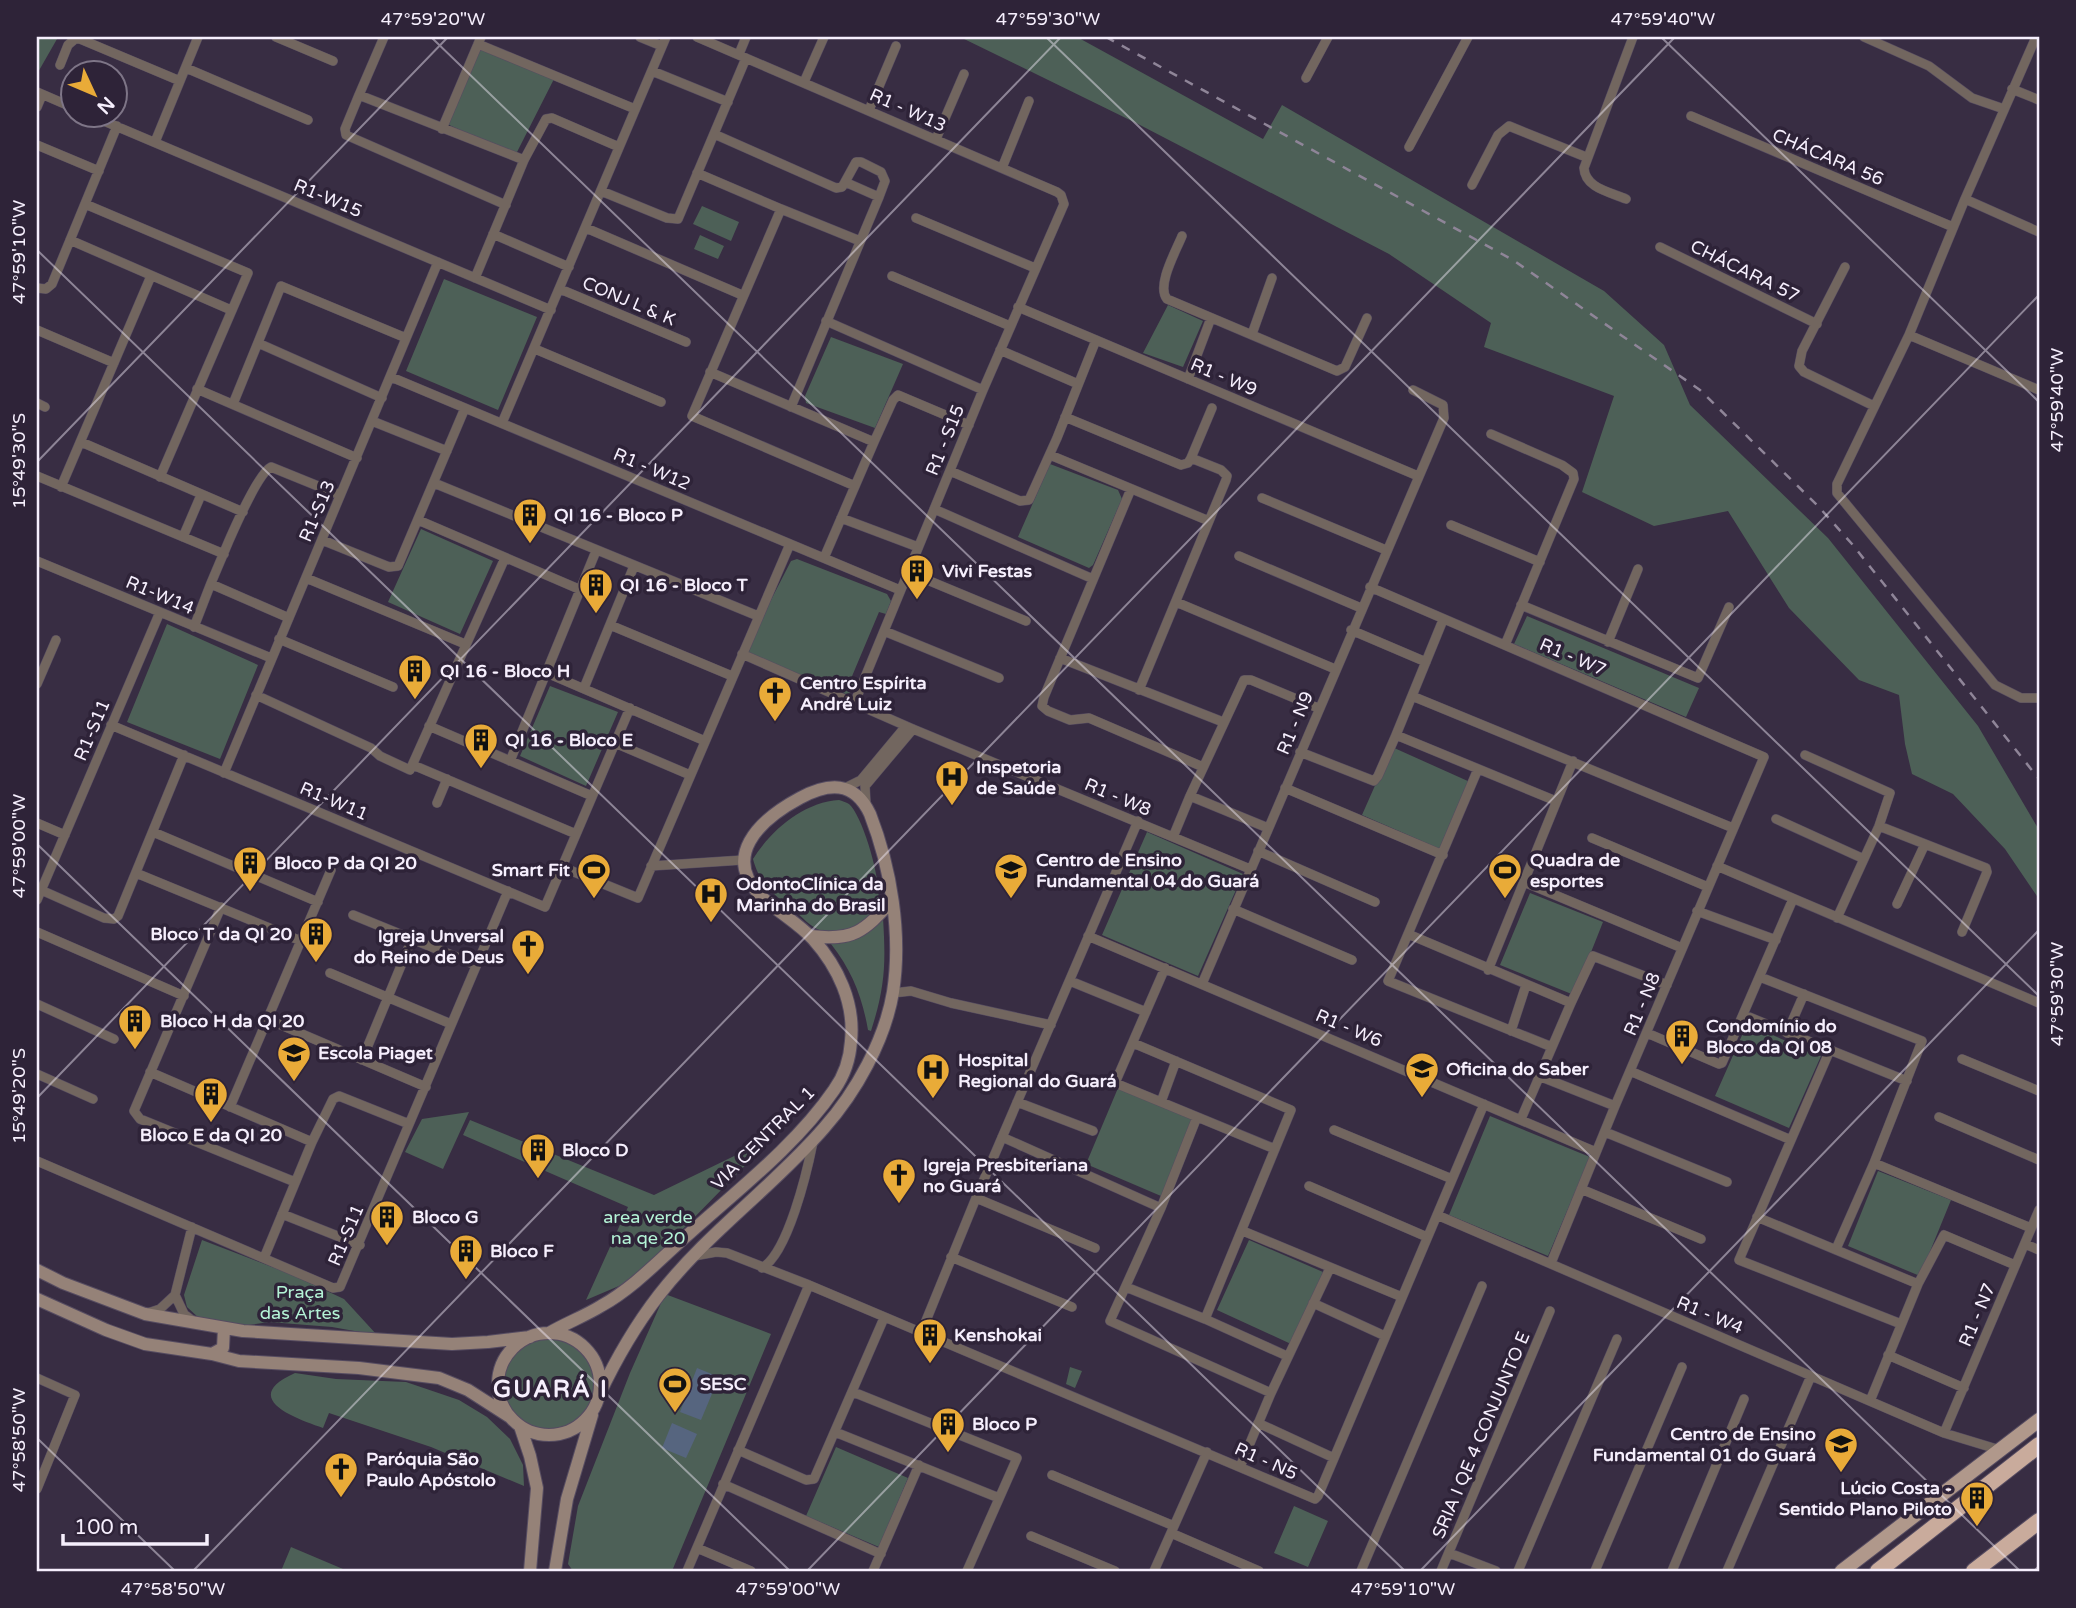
<svg xmlns="http://www.w3.org/2000/svg" width="2076" height="1608" font-family="'Varela Round',sans-serif">
	<style>
		.green { fill: #4d6057 }
		.water { fill: #56657f }
		.lines { fill: none; stroke-linecap: round; stroke-linejoin: round }
		.street-casing { stroke: #564c61; stroke-width: 10 }
		.secondary-casing { stroke: #564c61; stroke-width: 14 }
		.primary-casing { stroke: #564c61; stroke-width: 16 }
		.highway-casing { stroke: #564c61; stroke-width: 18 }
		.street { stroke: #72665f; stroke-width: 9 }
		.secondary { stroke: #958278; stroke-width: 12 }
		.primary { stroke: #b0988b; stroke-width: 14 }
		.highway { stroke: #c9ab9c; stroke-width: 16 }
		.rail { stroke: #8f8598; stroke-width: 2.5; stroke-dasharray: 9 9; stroke-linecap: butt }
		.ticks { fill: none; stroke: #f6effd; stroke-width: 2; stroke-opacity: 0.45 }
		.labels { text-anchor: middle; stroke-width: 7; stroke-linejoin: round; paint-order: stroke }
		.street-label { font-size: 18px; fill: #f6effd; stroke: #2e2338 }
		.poi-label { font-size: 18px; font-weight: bold; fill: #f6effd; stroke: #2e2338; text-anchor: start }
		.park-label { font-size: 18px; fill: #b4f3d6; stroke: #2e2338 }
		.district-label { font-size: 24px; font-weight: bold; letter-spacing: 2px; fill: #f6effd; stroke: #2e2338 }
		.neatline { fill: none; stroke: #f6effd; stroke-width: 2.5 }
		.ticks-label { font-size: 18px; text-anchor: middle; fill: #f6effd }
	</style>
	<rect width="100%" height="100%" fill="#382d43"/>
	<path class="green" d="M37 37 57 39 37 74Z
		M960 37H1077L1263 139 1282 105 1604 291 1664 345 1690 405 1828 538 1978 726 2039 830V933V899L2005 849 1953 794 1912 774 1905 744 1899 695 1859 680 1789 608 1728 511 1654 526 1582 492 1614 396 1484 347 1491 323 1389 254 1138 124Z
		M479 43 554 79 515 156 443 122Z
		M702 206 739 222 731 241 693 224Z
		M700 235 724 246 718 259 694 249Z
		M444 279 537 317 498 410 406 371Z
		M1168 305 1203 321 1183 367 1143 353Z
		M831 337 903 364 875 428 806 403 805 396Z
		M1050 464 1118 490 1122 499 1093 565 1089 568 1018 537Z
		M421 529 493 561 460 634 388 602Z
		M797 559 887 594 891 601 886 614 879 612 850 681 858 684 848 695 748 654 759 623 791 561Z
		M1527 616 1699 688 1686 717 1514 644Z
		M167 624 258 665 220 759 127 722Z
		M550 686 618 712 586 786 520 756Z
		M1392 747 1470 782 1440 849 1362 815Z
		M839 800C842 801 846 802 849 804 863 816 882 883 878 901 872 927 840 940 817 929 809 925 802 917 796 912 775 895 760 886 753 859 771 830 804 802 839 800Z
		M1147 832 1243 874 1198 976 1102 935Z
		M1530 893 1603 922 1574 995 1500 965Z
		M883 918C886 964 885 987 871 1031L868 1030C862 996 852 971 831 944 854 943 869 935 883 918Z
		M1747 1024 1821 1056 1789 1128 1715 1096Z
		M1118 1088 1194 1120 1161 1196 1086 1164Z
		M469 1112 443 1169 405 1152 422 1119Z
		M1490 1116 1590 1157 1548 1256 1449 1215Z
		M470 1120 654 1195 773 1137 633 1280 586 1300 628 1207 463 1135Z
		M1878 1171 1951 1200 1920 1276 1848 1246Z
		M202 1240 288 1273 344 1299 377 1335 332 1327 269 1322 242 1326 200 1319 187 1307 184 1295Z
		M1249 1240 1323 1272 1291 1344 1217 1310Z
		M665 1294 771 1334 672 1571H573L568 1564 578 1506 630 1373Z
		M504 1384a45 45 0 1 1 90 0a45 45 0 1 1-90 0Z
		M1070 1367 1082 1371 1075 1388 1066 1384Z
		M295 1373 336 1379 406 1382 459 1400 487 1417 510 1439 523 1465 524 1486 431 1447 329 1413 323 1428C294 1418 239 1398 295 1373Z
		M836 1447 908 1478 879 1547 806 1516Z
		M1294 1506 1328 1521 1308 1567 1274 1553Z
		M291 1547 343 1569 342 1571H281Z"/>
	<path class="water" d="M697 1368 719 1377 701 1420 680 1412Z
		M672 1423 697 1434 686 1458 662 1448Z"/>
	<g class="lines">
		<g class="street-casing">
			<path id="street" d="M276 37 333 61
				M384 37 359 95 524 160
				M640 37 662 46
				M697 37 1057 192 1061 195 1064 204 983 390 854 704
				M1864 37 1929 66 1972 98 2004 109
				M2036 37 1965 199 1909 335 1837 484V493L1995 685 2021 698H2039
				M478 44 635 109
				M739 54 746 37
				M60 65 68 45 75 39H80L180 81
				M186 68 308 120
				M652 71 728 102
				M1306 78 1328 37
				M804 82 824 37
				M2012 89 2039 100
				M37 92 74 108
				M359 95 345 129 346 135 506 205
				M37 107 42 95
				M869 110 896 46
				M92 116 551 310
				M1691 116 1953 227
				M442 129 481 37
				M714 134 836 188 842 187 845 182
				M936 139 964 74
				M155 142 198 37
				M37 145 99 171
				M1409 147 1468 37
				M1002 168 1029 101
				M697 173 781 209 692 416 855 486
				M1472 185 1498 135 1509 126 1586 157
				M601 191 667 218 678 219 746 58
				M1626 199C1610 192 1585 188 1584 168L1633 37
				M1965 199 2039 232
				M85 204 248 273 160 477
				M781 209 860 241
				M916 218 1035 268
				M586 228 742 295
				M493 234 569 267
				M1182 236C1176 251 1156 286 1167 299L1337 371 1345 367 1367 318
				M70 240 231 310
				M1660 247 1817 324
				M1845 267 1802 351 1799 366 1804 372 1874 406
				M892 276 1010 326
				M475 278 524 160 546 119 552 118 619 147
				M37 288 46 289 52 284 117 126
				M560 289 686 342
				M1018 307 1418 476
				M826 321 983 390
				M37 330 114 363
				M1252 334 1272 278
				M1909 335 2039 390
				M258 343 382 398
				M535 349 661 402
				M1000 350 1078 384
				M710 372 874 442 824 558
				M391 377 900 590
				M1188 379 1211 318
				M197 389 357 458
				M37 403 45 407
				M233 404 281 286 406 338
				M791 407 879 197 885 181 881 172 861 162H856L845 182 879 197
				M1065 417 1181 465 1188 463 1191 458 1212 408
				M372 421 447 451
				M502 423 666 37
				M1491 434 1562 465 1573 473 1574 479 1505 645
				M81 442 243 512
				M874 442 893 400 898 395 969 425
				M1050 455 1209 521
				M950 471 1020 501 1029 500 1057 438 1096 340
				M37 476 224 554
				M434 483 758 616
				M61 487 151 276
				M1131 489 1044 697 1042 706 1048 711 1070 720 1089 718 1203 767
				M1262 498 1386 550
				M934 509 1093 579
				M841 518 918 547
				M418 520 581 590
				M1451 525 1540 562
				M183 537 201 495
				M322 540 389 567 398 566 465 408
				M1239 556 1361 608
				M37 561 271 658
				M908 572 1026 621
				M306 578 465 644
				M211 584 289 618
				M1370 587 1764 757 1615 1106 1551 1263
				M1176 602 1335 669
				M1521 605 1698 678 1729 607
				M1443 620 1396 735 1556 801
				M610 625 732 676
				M194 627C204 600 252 476 271 467L340 495
				M1351 630 1426 662
				M884 631 999 678
				M279 639 393 687
				M1608 642 1638 569
				M742 654 913 729 1250 869
				M1060 658 1223 722
				M547 673 705 741
				M37 684 56 640
				M584 688 634 566
				M1139 690 1226 480 1227 476 1221 470 1191 458
				M256 695 371 748 380 756 410 770 505 558
				M1412 696 1733 828
				M111 725 545 907 630 708
				M429 726 592 796
				M615 743 690 775
				M1300 752 1374 781 1378 776 1396 735
				M1805 755 1890 793 1879 826 1837 918
				M510 761 596 551
				M413 765 576 834
				M1478 769 1408 934 1571 1003 1521 1119
				M224 773 438 262
				M845 788 861 780 906 726
				M1285 788 1443 855
				M1190 796 1268 828
				M437 803 447 779
				M866 804 865 786 913 729
				M1776 819 1864 859
				M37 823 65 835
				M1879 826 1986 868 1987 872 1962 932
				M153 832 318 902
				M1173 837 1190 796 1244 680H1251L1318 708
				M1592 838 1708 887
				M1258 851 1375 902
				M651 866 743 860
				M1717 866 2039 1003
				M562 867 638 898 790 544
				M136 873 301 941
				M1524 882 1682 948
				M41 890 104 918 114 919 118 916 184 755
				M37 900 160 612
				M1897 904 1925 844
				M221 907 134 1111 140 1119 295 1182
				M1233 909 1352 960
				M1697 911 1776 940
				M353 915 476 965
				M37 932 184 996
				M1408 934 1388 981 1552 1047
				M1088 936 1596 1152
				M1165 968 1115 1083 1275 1149
				M1488 970 1573 761
				M330 973 451 1024
				M1760 977 1922 1041 1874 1163 1836 1249
				M1070 981 1146 1012
				M1202 984 1444 418 1443 405 1413 390
				M893 993 911 991 951 1003 1051 1025
				M1571 1003 1593 956 1667 985
				M37 1004 114 1039
				M1744 1015 1830 1050
				M267 1019 426 1087
				M1511 1031 1526 985
				M1647 1033 1719 1064 1722 1063 1793 899
				M1787 1033 1804 994
				M1962 1059 2039 1091
				M362 1060 412 939
				M1630 1071 1791 1140 1739 1260 1901 1324
				M150 1072 312 1142
				M37 1074 93 1099
				M1539 1076 1615 1106
				M1017 1102 1093 1131
				M1161 1102 1176 1061
				M230 1107 331 870
				M1197 1117 1161 1208 1110 1321 1271 1393
				M1939 1117 2039 1160
				M1334 1130 1452 1179
				M1605 1132 1727 1182
				M1002 1137 1161 1208
				M1791 1140 1830 1050 1907 1081
				M37 1161 333 1288 340 1287 508 891
				M1874 1163 2031 1228
				M1309 1186 1427 1237
				M1581 1189 1701 1239
				M976 1198 1095 1248
				M282 1214 360 1245
				M1437 1215 1944 1433 2000 1450
				M1757 1217 1918 1284 1870 1401
				M1243 1231 1402 1297
				M2025 1244 2039 1250
				M951 1257 1072 1307
				M264 1258 312 1142 333 1099 339 1096 409 1124
				M762 1268C788 1253 807 1172 813 1142
				M1918 1284 1944 1235 2015 1265
				M809 1285 1315 1499 1318 1496 1484 1104
				M1126 1287 1205 1319 1291 1110 1133 1043
				M175 1295 184 1314 193 1321
				M1313 1303 1385 1336
				M148 1313 160 1309 175 1295 192 1227
				M1205 1319 1287 1356
				M921 1333 976 1198 1138 821
				M1888 1355 1964 1388
				M37 1378 75 1395 37 1489
				M853 1392 1017 1458 967 1571
				M1258 1423 1334 1458
				M835 1432 999 1498
				M1944 1433 2039 1210
				M738 1450 806 1480 814 1479 884 1318
				M1240 1467 1271 1393 1330 1268
				M1052 1475 1174 1526
				M723 1484 881 1554
				M1171 1533 1259 1571
				M1031 1536 1115 1571
				M697 1548 751 1571
				M1449 1553 1496 1571
				M687 1571 809 1285 727 1253 716 1252 694 1256
				M873 1571 919 1465
				M1154 1571 1207 1452
				M1361 1571 1482 1286
				M1441 1571 1550 1311
				M1518 1571 1617 1339
				M1595 1571 1682 1367
				M1672 1571 1744 1399
				M1727 1571 1811 1376"/>
		</g>
		<g class="secondary-casing">
			<path id="secondary" d="M811 936C854 941 863 932 892 901
				M37 1270 63 1283 145 1314 243 1331 452 1344 488 1342 530 1337
				M37 1299 106 1330 145 1344 212 1354 239 1361 359 1368 439 1378 468 1390 510 1417
				M549 1333C566 1323 585 1316 601 1306 635 1287 662 1257 691 1232 739 1189 797 1144 834 1090 844 1076 850 1058 851 1041 855 1003 838 967 813 939 799 924 780 913 764 899 719 858 759 820 800 798 828 783 854 780 870 814 891 868 902 934 893 992 885 1040 856 1092 824 1128 773 1187 707 1233 659 1295 635 1326 616 1359 599 1395
				M498 1384a51 51 0 1 1 102 0a51 51 0 1 1-102 0Z
				M212 1354 223 1348 224 1328
				M520 1426 530 1456 537 1488 530 1571
				M555 1571 567 1499 592 1415"/>
		</g>
		<g class="primary-casing">
			<path id="primary" d="M1842 1571 2039 1420"/>
		</g>
		<g class="highway-casing">
			<path id="highway" d="M1878 1571 2039 1445
				M1974 1571 2039 1521"/>
		</g>
		<use href="#street" class="street"/>
		<use href="#secondary" class="secondary"/>
		<use href="#primary" class="primary"/>
		<use href="#highway" class="highway"/>
		<path class="rail" d="M1106 37 1513 260 1700 390 1818 506 1852 544 2039 779"/>
	</g>
	<path class="ticks" d="M431 37 2020 1571M1046 37 2039 996M1661 37 2039 402M37 250 1405 1571M37 462 448 37M37 844 790 1571M37 1098 1061 37M37 1438 175 1571M193 1571 1675 37M807 1571 2039 295M1420 1571 2039 930M2034 1571 2039 1566"/>
	<defs>
		<g id="building-pin" transform="scale(1.75)"><path d="M0 17L-7.5 6A9.5 9.5 0 1 1 7.5 6Z" fill="#e9ab38" stroke="#2e2338"/><path d="M-4-6H4V6H1V3H-1V6H-4ZM-2.5-4.3h1.7v1.8h-1.7ZM.8-4.3h1.7v1.8H.8ZM-2.5-1h1.7V.8h-1.7ZM.8-1h1.7V.8H.8Z" fill="#111"/></g>
		<g id="church-pin" transform="scale(1.75)"><path d="M0 17L-7.5 6A9.5 9.5 0 1 1 7.5 6Z" fill="#e9ab38" stroke="#2e2338"/><path d="M-1.2-6h2.4v3.5h3.3v2.4h-3.3V6h-2.4V-.1h-3.3v-2.4h3.3Z" fill="#111"/></g>
		<g id="hospital-pin" transform="scale(1.75)"><path d="M0 17L-7.5 6A9.5 9.5 0 1 1 7.5 6Z" fill="#e9ab38" stroke="#2e2338"/><path d="M-5-5h3v3.5h4V-5h3V5h-3V1.5h-4V5h-3Z" fill="#111"/></g>
		<g id="stadium-pin" transform="scale(1.75)"><path d="M0 17L-7.5 6A9.5 9.5 0 1 1 7.5 6Z" fill="#e9ab38" stroke="#2e2338"/><path d="M0-5a6.5 5 0 1 0 0 10a6.5 5 0 1 0 0-10ZM-3.5-1.8h7v3.6h-7Z" fill="#111"/></g>
		<g id="school-pin" transform="scale(1.75)"><path d="M0 17L-7.5 6A9.5 9.5 0 1 1 7.5 6Z" fill="#e9ab38" stroke="#2e2338"/><path d="M0-5L7-2L0 1L-7-2ZM-4 1L0 2.5L4 1V4Q0 6-4 4Z" fill="#111"/></g>
	</defs>
	<g fill-rule="evenodd">
		<use href="#building-pin" x="530" y="515"/>
		<use href="#building-pin" x="917" y="571"/>
		<use href="#building-pin" x="596" y="585"/>
		<use href="#building-pin" x="415" y="671"/>
		<use href="#church-pin" x="775" y="693"/>
		<use href="#building-pin" x="481" y="740"/>
		<use href="#hospital-pin" x="952" y="777"/>
		<use href="#building-pin" x="250" y="863"/>
		<use href="#stadium-pin" x="594" y="870"/>
		<use href="#school-pin" x="1011" y="870"/>
		<use href="#stadium-pin" x="1505" y="870"/>
		<use href="#hospital-pin" x="711" y="894"/>
		<use href="#building-pin" x="316" y="934"/>
		<use href="#church-pin" x="528" y="946"/>
		<use href="#building-pin" x="135" y="1021"/>
		<use href="#building-pin" x="1682" y="1036"/>
		<use href="#school-pin" x="294" y="1053"/>
		<use href="#school-pin" x="1422" y="1069"/>
		<use href="#hospital-pin" x="933" y="1070"/>
		<use href="#building-pin" x="211" y="1094"/>
		<use href="#building-pin" x="538" y="1150"/>
		<use href="#church-pin" x="899" y="1175"/>
		<use href="#building-pin" x="387" y="1217"/>
		<use href="#building-pin" x="466" y="1251"/>
		<use href="#building-pin" x="930" y="1335"/>
		<use href="#stadium-pin" x="675" y="1384"/>
		<use href="#building-pin" x="948" y="1424"/>
		<use href="#school-pin" x="1841" y="1444"/>
		<use href="#church-pin" x="341" y="1469"/>
		<use href="#building-pin" x="1977" y="1498"/>
	</g>
	<g class="labels">
		<g class="street-label">
			<text transform="translate(908 110) rotate(24)" y="6">R1 - W13</text>
			<text transform="translate(1828 157) rotate(23)" y="6">CHÁCARA 56</text>
			<text transform="translate(328 198) rotate(23)" y="6">R1-W15</text>
			<text transform="translate(1745 271) rotate(26)" y="6">CHÁCARA 57</text>
			<text transform="translate(629 301) rotate(23)" y="6">CONJ L &amp; K</text>
			<text transform="translate(1224 377) rotate(23)" y="6">R1 - W9</text>
			<text transform="translate(945 440) rotate(-68)" y="6">R1 - S15</text>
			<text transform="translate(652 469) rotate(23)" y="6">R1 - W12</text>
			<text transform="translate(317 511) rotate(-67)" y="6">R1-S13</text>
			<text transform="translate(160 595) rotate(23)" y="6">R1-W14</text>
			<text transform="translate(1573 657) rotate(23)" y="6">R1 - W7</text>
			<text transform="translate(1295 723) rotate(-67)" y="6">R1 - N9</text>
			<text transform="translate(92 730) rotate(-67)" y="6">R1-S11</text>
			<text transform="translate(1118 797) rotate(23)" y="6">R1 - W8</text>
			<text transform="translate(334 801) rotate(23)" y="6">R1-W11</text>
			<text transform="translate(1642 1004) rotate(-67)" y="6">R1 - N8</text>
			<text transform="translate(1349 1028) rotate(23)" y="6">R1 - W6</text>
			<text transform="translate(763 1138) rotate(-45)" y="6">VIA CENTRAL 1</text>
			<text transform="translate(346 1235) rotate(-67)" y="6">R1-S11</text>
			<text transform="translate(1710 1315) rotate(23)" y="6">R1 - W4</text>
			<text transform="translate(1977 1315) rotate(-67)" y="6">R1 - N7</text>
			<text transform="translate(1481 1435) rotate(-67)" y="6">SRIA I QE 4 CONJUNTO E</text>
			<text transform="translate(1266 1461) rotate(24)" y="6">R1 - N5</text>
		</g>
		<g class="poi-label">
			<text x="554" y="521">QI 16 - Bloco P</text>
			<text x="942" y="577">Vivi Festas</text>
			<text x="620" y="591">QI 16 - Bloco T</text>
			<text x="440" y="677">QI 16 - Bloco H</text>
			<text x="800" y="689">Centro Espírita<tspan x="800" dy="21">André Luiz</tspan></text>
			<text x="505" y="746">QI 16 - Bloco E</text>
			<text x="976" y="773">Inspetoria<tspan x="976" dy="21">de Saúde</tspan></text>
			<text x="1036" y="866">Centro de Ensino<tspan x="1036" dy="21">Fundamental 04 do Guará</tspan></text>
			<text x="1530" y="866">Quadra de<tspan x="1530" dy="21">esportes</tspan></text>
			<text x="274" y="869">Bloco P da QI 20</text>
			<text x="570" y="876" text-anchor="end">Smart Fit</text>
			<text x="736" y="890">OdontoClínica da<tspan x="736" dy="21">Marinha do Brasil</tspan></text>
			<text x="292" y="940" text-anchor="end">Bloco T da QI 20</text>
			<text x="504" y="942" text-anchor="end">Igreja Unversal<tspan x="504" dy="21">do Reino de Deus</tspan></text>
			<text x="160" y="1027">Bloco H da QI 20</text>
			<text x="1706" y="1032">Condomínio do<tspan x="1706" dy="21">Bloco da QI 08</tspan></text>
			<text x="318" y="1059">Escola Piaget</text>
			<text x="958" y="1066">Hospital<tspan x="958" dy="21">Regional do Guará</tspan></text>
			<text x="1446" y="1075">Oficina do Saber</text>
			<text x="211" y="1141" text-anchor="middle">Bloco E da QI 20</text>
			<text x="562" y="1156">Bloco D</text>
			<text x="923" y="1171">Igreja Presbiteriana<tspan x="923" dy="21">no Guará</tspan></text>
			<text x="412" y="1223">Bloco G</text>
			<text x="490" y="1257">Bloco F</text>
			<text x="954" y="1341">Kenshokai</text>
			<text x="700" y="1390">SESC</text>
			<text x="972" y="1430">Bloco P</text>
			<text x="1816" y="1440" text-anchor="end">Centro de Ensino<tspan x="1816" dy="21">Fundamental 01 do Guará</tspan></text>
			<text x="366" y="1465">Paróquia São<tspan x="366" dy="21">Paulo Apóstolo</tspan></text>
			<text x="1952" y="1494" text-anchor="end">Lúcio Costa -<tspan x="1952" dy="21">Sentido Plano Piloto</tspan></text>
		</g>
		<g class="park-label">
			<text x="648" y="1223">area verde<tspan x="648" dy="21">na qe 20</tspan></text>
			<text x="300" y="1298">Praça<tspan x="300" dy="21">das Artes</tspan></text>
		</g>
		<g class="district-label">
			<text x="551" y="1397">GUARÁ I</text>
		</g>
	</g>
	<rect width="2076" height="1608" fill="none" stroke="#2e2338" stroke-width="77"/>
	<g transform="translate(94 94) rotate(134)"><circle r="33" fill="#2e2338" stroke="#7e7587" stroke-width="2"/>
	<path d="M0-5L12 26L0 18L-12 26Z" fill="#e9ab38"/>
	<text y="-10" font-size="19" font-weight="bold" text-anchor="middle" fill="#f6effd">N</text>
	</g>
	<path d="M63 1534v10h144v-10" fill="none" stroke="#f6effd" stroke-width="3.5"/>
	<text x="74" y="1534" font-size="21" fill="#f6effd" stroke="#2e2338" stroke-width="5" paint-order="stroke">100 m</text>
	<rect x="38" y="38" width="2000" height="1532" class="neatline"/>
	<g class="ticks-label">
		<text x="433" y="25">47°59'20"W</text>
		<text x="1048" y="25">47°59'30"W</text>
		<text x="1663" y="25">47°59'40"W</text>
		<text transform="translate(19 252) rotate(-90)" y="6">47°59'10"W</text>
		<text transform="translate(2057 400) rotate(-90)" y="6">47°59'40"W</text>
		<text transform="translate(19 461) rotate(-90)" y="6">15°49'30"S</text>
		<text transform="translate(19 846) rotate(-90)" y="6">47°59'00"W</text>
		<text transform="translate(2057 994) rotate(-90)" y="6">47°59'30"W</text>
		<text transform="translate(19 1096) rotate(-90)" y="6">15°49'20"S</text>
		<text transform="translate(19 1440) rotate(-90)" y="6">47°58'50"W</text>
		<text x="173" y="1595">47°58'50"W</text>
		<text x="788" y="1595">47°59'00"W</text>
		<text x="1403" y="1595">47°59'10"W</text>
	</g>
</svg>
